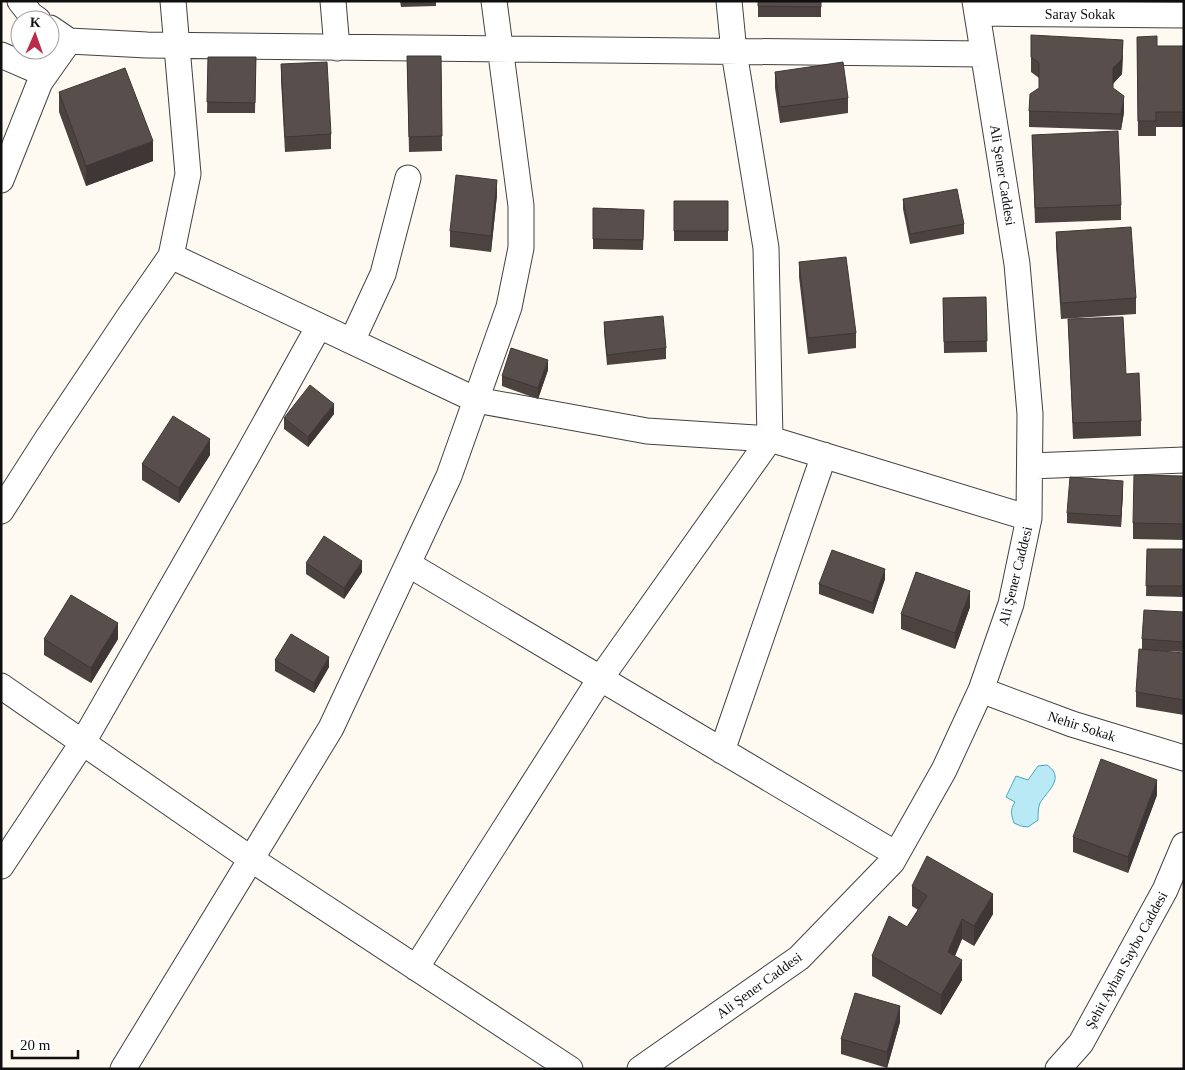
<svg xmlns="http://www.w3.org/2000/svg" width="1185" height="1070" font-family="Georgia,serif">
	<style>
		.water { fill: #b9e9f4; stroke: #42abc8 }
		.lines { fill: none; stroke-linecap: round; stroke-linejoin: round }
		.minor-casing { stroke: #424242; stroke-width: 27 }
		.minor { stroke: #fff; stroke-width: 25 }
		.wall { fill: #4c4341 }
		.shaded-wall { fill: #3e3735 }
		.building { fill: #584e4c; stroke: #3e3735 }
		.labels { text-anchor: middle; stroke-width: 5; stroke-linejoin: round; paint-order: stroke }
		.street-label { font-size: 14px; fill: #0f0f0f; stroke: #fff }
	</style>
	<rect width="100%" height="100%" fill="#fefaf2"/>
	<path class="water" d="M1047 765C1066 778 1047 791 1040 803 1038 808 1038 814 1038 820L1028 827 1021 826 1014 823C1011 814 1010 810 1015 802L1006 797 1016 776 1028 780 1038 766Z"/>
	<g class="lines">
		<g class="minor-casing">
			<path id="minor" d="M20 1 31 15 38 20
				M333 1 337 48
				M977 13 1184 15
				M50 28 69 41 147 45 983 54
				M1 55 45 74
				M1 180 40 82 69 41
				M171 256 476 400 647 431 770 439 1029 518
				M352 341 383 274 408 178
				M1030 466 1184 460
				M1 511 45 442 130 315 171 256 188 174 173 1
				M408 564 896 854
				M1 686 251 859 570 1069
				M981 690 1072 724 1184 758
				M722 751 824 455
				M1 866 83 742 248 454 319 326
				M416 968 600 679 770 439 766 248 734 52 729 1
				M123 1069 331 728 449 476 509 307 521 248V206L494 1
				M640 1069 799 958 892 862 944 770 981 690 1011 604 1029 518 1030 414 1017 264 975 1
				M1058 1069 1081 1043 1165 890 1184 845"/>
		</g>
		<use href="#minor" class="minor"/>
	</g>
	<path class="wall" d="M400 1H436V6L401 7Z
		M758 1H821V17H758Z
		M1031 35 1123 55 1122 74 1113 83V88L1124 112 1121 130 1029 127V111L1039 88V78L1031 72Z
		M1137 37 1157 46H1184V127H1156V136H1138Z
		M407 56H441L442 151 409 152Z
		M208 57H256L255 113H207Z
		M281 64 331 134V149L285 152 281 80Z
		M775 72 848 98V113L780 123 775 88Z
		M59 92 153 161 86 186 59 112Z
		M1032 135 1121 205V220L1035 223Z
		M497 195 491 252 450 247V231Z
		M903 199 964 224V234L910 244 903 209Z
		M674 201H728V241H674Z
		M593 208 644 210 643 250 593 249Z
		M1056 232 1136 298V314L1061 319 1056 247Z
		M799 262 856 333V348L808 354 799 277Z
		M986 297 987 352 944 353 943 298Z
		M1068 319 1126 374 1141 421V436L1073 439Z
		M604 322 666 348V359L607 365 604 332Z
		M548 370 538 399 502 386V376Z
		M334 414 308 447 284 429V418Z
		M210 455 179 503 142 480V464Z
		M1184 476V540L1133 539V523Z
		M1123 491 1121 527 1067 523V513Z
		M1147 549H1184V597L1146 596Z
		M306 563 362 572 344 599 306 574Z
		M885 579 873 614 819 594V584Z
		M970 607 955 649 901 629V614Z
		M1184 612V652L1142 650V639Z
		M44 639H118L91 683 44 655Z
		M1184 653V715L1136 707V692Z
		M275 660 329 667 314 693 275 671Z
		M1157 795 1128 873 1073 852V837Z
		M912 886 993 914 974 946 962 939 955 956 962 980 941 1015 872 976V956L907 927 918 910 912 906Z
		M900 1022 887 1068 841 1054V1039Z"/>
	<path class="shaded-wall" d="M1123 40 1122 74 1113 84V68Z
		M1124 96V112L1121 130V114Z
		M153 141V161L86 186V166Z
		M497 180V195L491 252V236Z
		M548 360V370L538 399V388Z
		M334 404V414L308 447V437Z
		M210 439V455L179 503V488Z
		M1123 481V491L1121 527V516Z
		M362 561V572L344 599V588Z
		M885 569V579L873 614V603Z
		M970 591V607L955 649V633Z
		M118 623V639L91 683V668Z
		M329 657V667L314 693V683Z
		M1157 780V795L1128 873V857Z
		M993 894V914L974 946V926Z
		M962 919V939L948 972V952Z
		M962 960V980L941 1015V995Z
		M900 1006V1022L887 1068V1052Z"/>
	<path class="building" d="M758 1H821V7L758 6Z
		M1031 35 1123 40 1122 59 1113 68V88L1124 96 1121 114 1029 111 1030 94 1039 88V63L1031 57Z
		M1157 36V46H1184V112H1156V121H1138L1137 37Z
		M407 56H441L442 136 409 137Z
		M208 57H256L255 103 207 102Z
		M327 62 331 134 285 137 281 64Z
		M843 62 848 98 780 107 775 72Z
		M125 68 153 141 86 166 59 92Z
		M1118 131 1121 205 1035 208 1032 135Z
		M456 175 497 180 491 236 450 231Z
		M957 189 964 224 910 234 903 199Z
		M674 201H728V231H674Z
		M593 208 644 210 643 240 593 239Z
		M1131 227 1136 298 1061 303 1056 232Z
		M846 257 856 333 808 338 799 262Z
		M986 297 987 341 944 342 943 298Z
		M663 316 666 348 607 355 604 322Z
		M1123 317 1126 374 1139 373 1141 421 1073 423 1068 319Z
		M511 348 548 360 538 388 502 376Z
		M310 385 334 404 308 437 284 418Z
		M173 416 210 439 179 488 142 464Z
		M1134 475 1184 476V524L1133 523Z
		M1070 477 1123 481 1121 516 1067 513Z
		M324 536 362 561 344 588 306 563Z
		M1147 549H1184V586H1146Z
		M832 550 885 569 873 603 819 584Z
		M916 572 970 591 955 633 901 614Z
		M71 595 118 623 91 668 44 639Z
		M1144 610 1184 612V642L1142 639Z
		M291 634 329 657 314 683 275 660Z
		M1139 649 1184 653V700L1136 692Z
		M1101 759 1157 780 1128 857 1073 837Z
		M927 856 993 894 974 926 962 919 948 952 962 960 941 995 872 956 889 916 907 927 927 896 912 886Z
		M855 993 900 1006 887 1052 841 1039Z"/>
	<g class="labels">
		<g class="street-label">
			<text x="1080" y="19">Saray Sokak</text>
			<text transform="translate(1003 175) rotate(81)" y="5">Ali Şener Caddesi</text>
			<text transform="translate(1015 576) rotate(-76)" y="5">Ali Şener Caddesi</text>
			<text transform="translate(1082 726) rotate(18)" y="5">Nehir Sokak</text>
			<text transform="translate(1126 960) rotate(-61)" y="5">Şehit Ayhan Saybo Caddesi</text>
			<text transform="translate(759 985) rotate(-36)" y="5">Ali Şener Caddesi</text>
		</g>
	</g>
	<rect width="1185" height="1070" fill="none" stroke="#0f0f0f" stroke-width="5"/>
	<g transform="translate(35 35) rotate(2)"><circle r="24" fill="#ffffff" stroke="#9f9f9f"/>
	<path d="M0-4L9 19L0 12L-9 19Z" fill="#bb2c4c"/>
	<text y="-8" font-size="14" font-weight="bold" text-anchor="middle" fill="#0f0f0f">K</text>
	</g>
	<path d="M12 1050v8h66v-8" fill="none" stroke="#0f0f0f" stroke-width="2.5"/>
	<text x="20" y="1050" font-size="15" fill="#0f0f0f" stroke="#ffffff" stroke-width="4" paint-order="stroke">20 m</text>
</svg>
